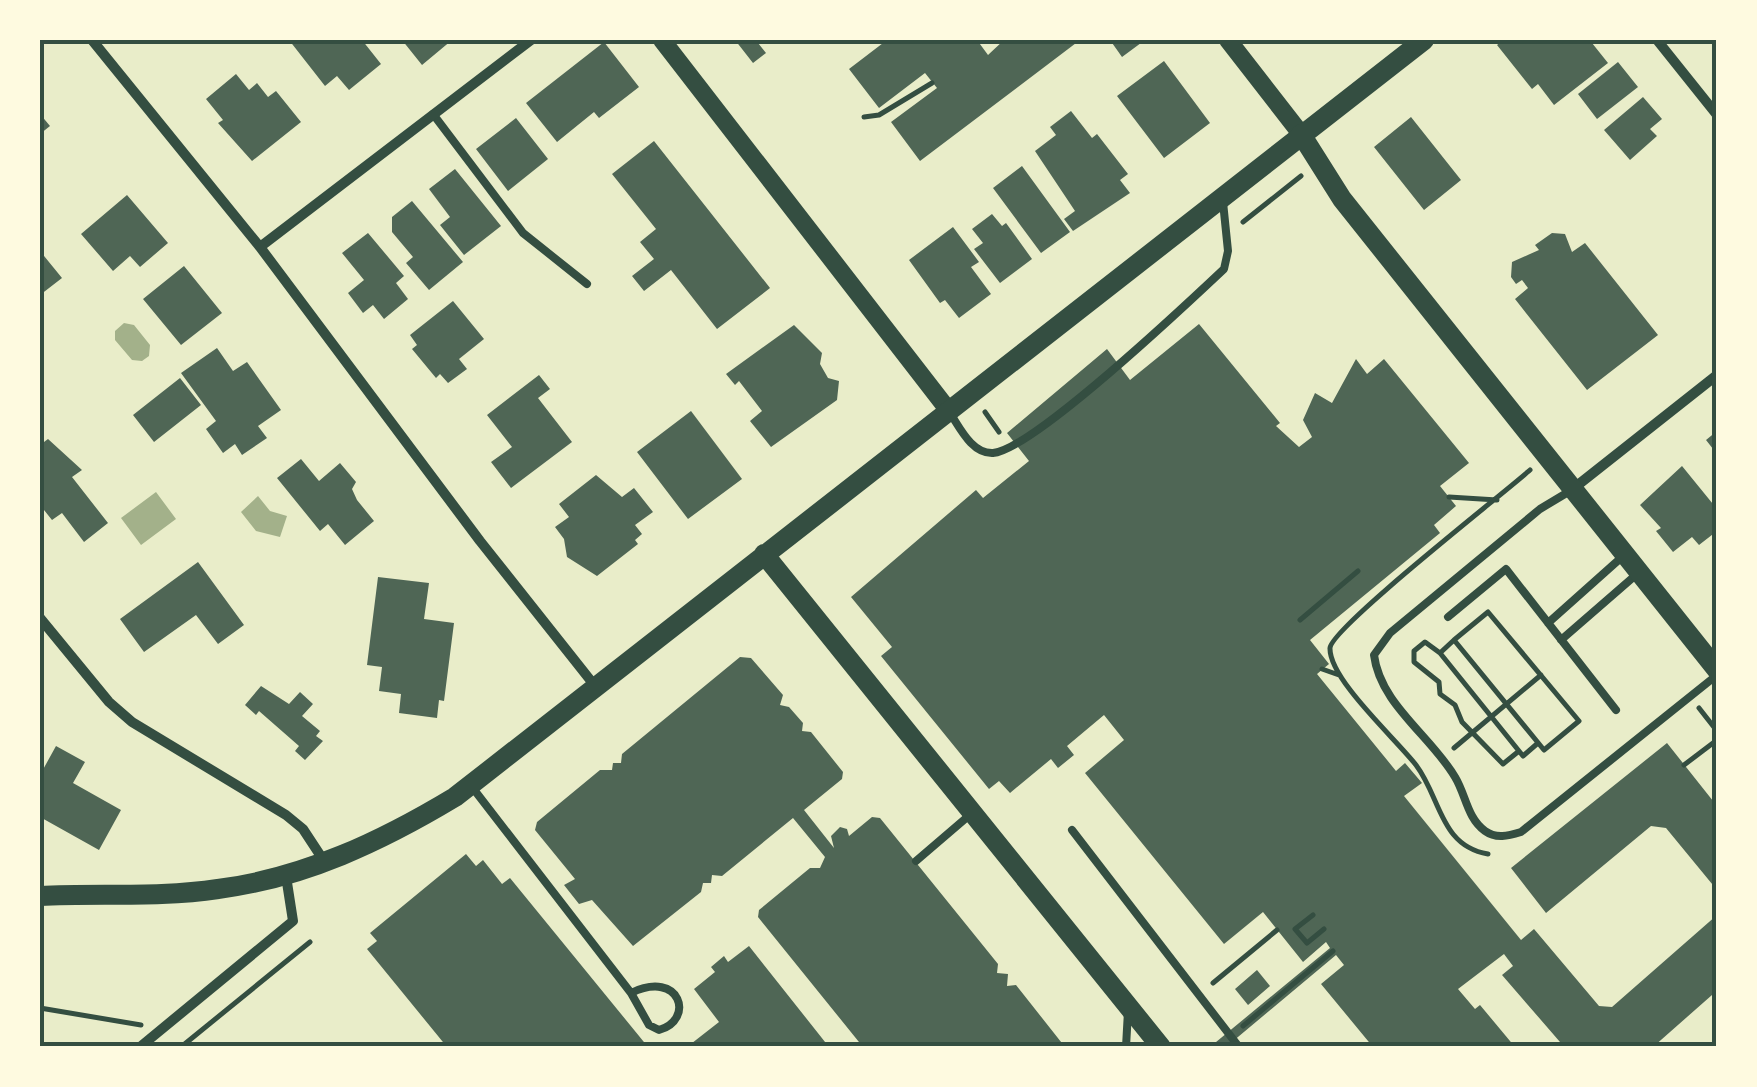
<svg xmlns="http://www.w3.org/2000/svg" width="1757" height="1087" font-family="Roboto,sans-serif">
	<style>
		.water { fill: #a3b18a }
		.building { fill: #4f6655 }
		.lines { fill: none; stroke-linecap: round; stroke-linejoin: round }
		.path { stroke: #344e41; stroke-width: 5 }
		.service { stroke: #344e41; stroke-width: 8 }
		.minor { stroke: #344e41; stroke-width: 10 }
		.tertiary { stroke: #344e41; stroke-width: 18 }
		.secondary { stroke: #344e41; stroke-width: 20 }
		.neatline { fill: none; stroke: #344e41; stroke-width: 4 }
	</style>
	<rect width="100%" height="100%" fill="#e9edc9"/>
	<path class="water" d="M124 323 134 325 150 345 149 356 142 361 132 360 115 340V331Z
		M156 492 176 519 141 545 121 518Z
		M258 496 270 511 287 516 280 537 256 531 241 512Z"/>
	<path class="building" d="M289 40H362L381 64 349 90 337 76 325 86Z
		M402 40H452L422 65Z
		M735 40H762L758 43 766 53 753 63Z
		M887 40H977L988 55 1004 40H1080L920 161 891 122 937 88 925 73 879 108 849 69Z
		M1110 40H1145L1122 57Z
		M1503 40H1596L1592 43 1608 63 1554 105 1538 84 1532 89 1497 45Z
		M604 42 639 87 599 118 594 112 557 142 526 103Z
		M1164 61 1210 123 1164 158 1117 96Z
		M1618 62 1638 87 1597 119 1578 94Z
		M236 74 249 90 257 83 268 97 276 91 301 122 252 161 218 123 223 120 206 99Z
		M1643 97 1662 119 1650 129 1657 136 1630 160 1604 130Z
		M1071 111 1092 138 1097 134 1128 174 1120 180 1130 193 1073 231 1064 219 1075 211 1035 151 1056 135 1050 127Z
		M40 114 50 126 40 134Z
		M1411 117 1461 180 1424 210 1374 147Z
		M516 118 548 159 508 191 476 149Z
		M654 141 770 288 717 329 671 270 644 291 632 276 654 259 640 242 656 229 612 174Z
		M1022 166 1070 232 1041 253 993 188Z
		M455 169 501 226 464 255 440 225 450 217 429 189Z
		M127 195 168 243 140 267 130 256 113 271 81 234Z
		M412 201 463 262 429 290 406 263 413 257 392 232V217Z
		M992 214 1002 226 1006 223 1032 259 1000 283 974 249 983 243 972 229Z
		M953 227 979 262 971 267 991 294 959 318 945 300 940 303 909 260Z
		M368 233 404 276 396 283 408 299 384 319 373 305 363 313 348 293 364 280 342 253Z
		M1552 233 1565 234 1572 252 1585 243 1658 335 1587 390 1515 299 1528 288 1522 280 1516 284 1511 277 1512 262 1539 250 1535 245Z
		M40 251 62 278 40 295Z
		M184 266 222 313 181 345 143 299Z
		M453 301 484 339 459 359 467 369 448 383 440 374 436 378 412 349 417 345 410 335Z
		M1199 324 1280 423 1276 426 1299 447 1312 437 1303 420 1315 393 1332 403 1356 359 1367 374 1384 359 1469 463 1440 486 1456 506 1434 525 1440 533 1310 640 1329 664 1317 674 1396 771 1405 763 1422 783 1404 796 1521 940 1534 929 1599 1006 1612 1007 1717 915V1001L1712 995 1653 1047H1559L1560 1042 1502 975 1513 966 1504 954 1458 989 1475 1009 1480 1005 1515 1047H1373L1321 984 1344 965 1336 955 1226 1047H1210L1330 948 1326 942 1303 962 1263 912 1224 944 1085 773 1124 740 1104 715 1067 746 1074 755 1058 768 1051 759 1010 793 999 781 989 789 881 656 892 647 851 597 976 490 983 498 1029 461 1007 433 1107 349 1130 380Z
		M794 325 822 353 820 364 828 378 839 381 837 400 771 447 750 421 762 411 739 381 735 385 726 374Z
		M217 348 233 371 247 362 281 410 258 426 267 438 242 455 235 444 223 453 206 429 216 421 181 373Z
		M539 375 550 389 538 398 572 442 511 488 491 462 512 447 487 415Z
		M180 378 201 405 154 442 133 415Z
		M691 411 742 479 688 519 637 452Z
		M1717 431V454L1706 440Z
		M48 439 82 470 72 477 108 523 84 542 62 513 52 520 40 505V445Z
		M301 459 319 481 340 463 356 482 352 489 357 500 374 521 345 545 328 524 320 531 277 478Z
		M1682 466 1717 509V531L1699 545 1692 537 1673 552 1656 531 1661 528 1640 505Z
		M596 475 622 497 634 488 653 512 635 525 642 534 635 540 638 544 597 576 567 557 564 539 555 527 569 517 559 504Z
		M198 562 244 625 218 644 196 615 144 652 120 619Z
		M378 577 429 583 424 619 454 623 444 701 439 700 437 718 399 713 401 694 379 691 382 667 367 665Z
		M740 657 751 658 783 695 780 705 789 707 803 723 802 731 811 732 843 772 842 779 804 810 834 848 831 836 840 827 847 829 849 836 872 817 880 818 998 964 997 973 1008 974 1007 986 1016 985 1065 1047H863L758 917 759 910 810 868H820L825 857 793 818 722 876 712 875 711 883H703L701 892 633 946 592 900 579 904 564 885 575 879 535 830 537 822 600 770H612L613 763H621L622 754Z
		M261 686 289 704 300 692 313 704 302 716 320 731 316 736 323 741 305 760 295 751 299 746 259 711 256 715 245 705Z
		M1667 743 1717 806V890L1666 828 1651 826 1546 913 1511 868Z
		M56 746 85 762 73 783 121 810 99 850 40 817V775Z
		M466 854 476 866 483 860 502 884 510 878 648 1047H447L367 949 377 941 370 933Z
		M749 946 829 1047H687L719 1022 694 989 715 972 711 967 724 956 728 962Z
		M1257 970 1270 986 1248 1005 1235 989Z"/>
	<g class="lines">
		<path class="path" d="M864 117 879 115 932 83
			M1243 222 1301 176
			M985 412 999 432
			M1449 497 1497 500
			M1488 612 1579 721 1544 750 1454 640Z
			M1300 620 1358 571
			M1454 640 1440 653 1523 756 1538 743
			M1440 653 1425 642 1414 651V662L1439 682 1440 694 1455 705 1462 722 1503 764 1519 751
			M1322 669 1339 675
			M1699 708 1717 731
			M1454 748 1541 675
			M1684 765 1717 740
			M1488 854C1440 846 1441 798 1416 765 1396 739 1329 679 1330 648 1331 628 1503 494 1530 470
			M1313 915 1295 929 1307 943 1324 929
			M1213 983 1277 930
			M40 1008 141 1025
			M1243 1026 1333 951
			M181 1047 310 942"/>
		<path class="service" d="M433 114 523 233 587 284
			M950 413C960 428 972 454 993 453 1032 450 1189 302 1224 269L1228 251 1223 202
			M1570 491 1540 509 1390 633 1374 655C1380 704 1431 736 1455 777 1466 795 1467 818 1485 831 1496 839 1508 836 1521 832L1717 675
			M1448 617 1506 569 1616 710
			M1548 623 1622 557
			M1561 640 1637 574
			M472 787 631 993 649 1025 659 1030C695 1020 681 969 631 993
			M1072 830 1239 1047
			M916 861 972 813
			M1126 1047 1128 1011"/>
		<path class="minor" d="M92 40 260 247 480 541 595 686
			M1657 40 1717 115
			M260 247 531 40
			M1574 488 1717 375
			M40 618 109 702 132 722 286 815 303 829 324 861
			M140 1047 293 921 286 876"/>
		<path class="tertiary" d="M662 40 949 411
			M1228 40 1301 134"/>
		<path class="secondary" d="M1301 134 1342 199 1717 670
			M764 554 1161 1047
			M40 896C99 893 160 898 218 889 304 878 382 841 455 797L1424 40"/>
	</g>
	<rect width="1757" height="1087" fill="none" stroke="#fefae0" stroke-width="85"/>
	<rect x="42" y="42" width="1672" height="1002" class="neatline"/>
</svg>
